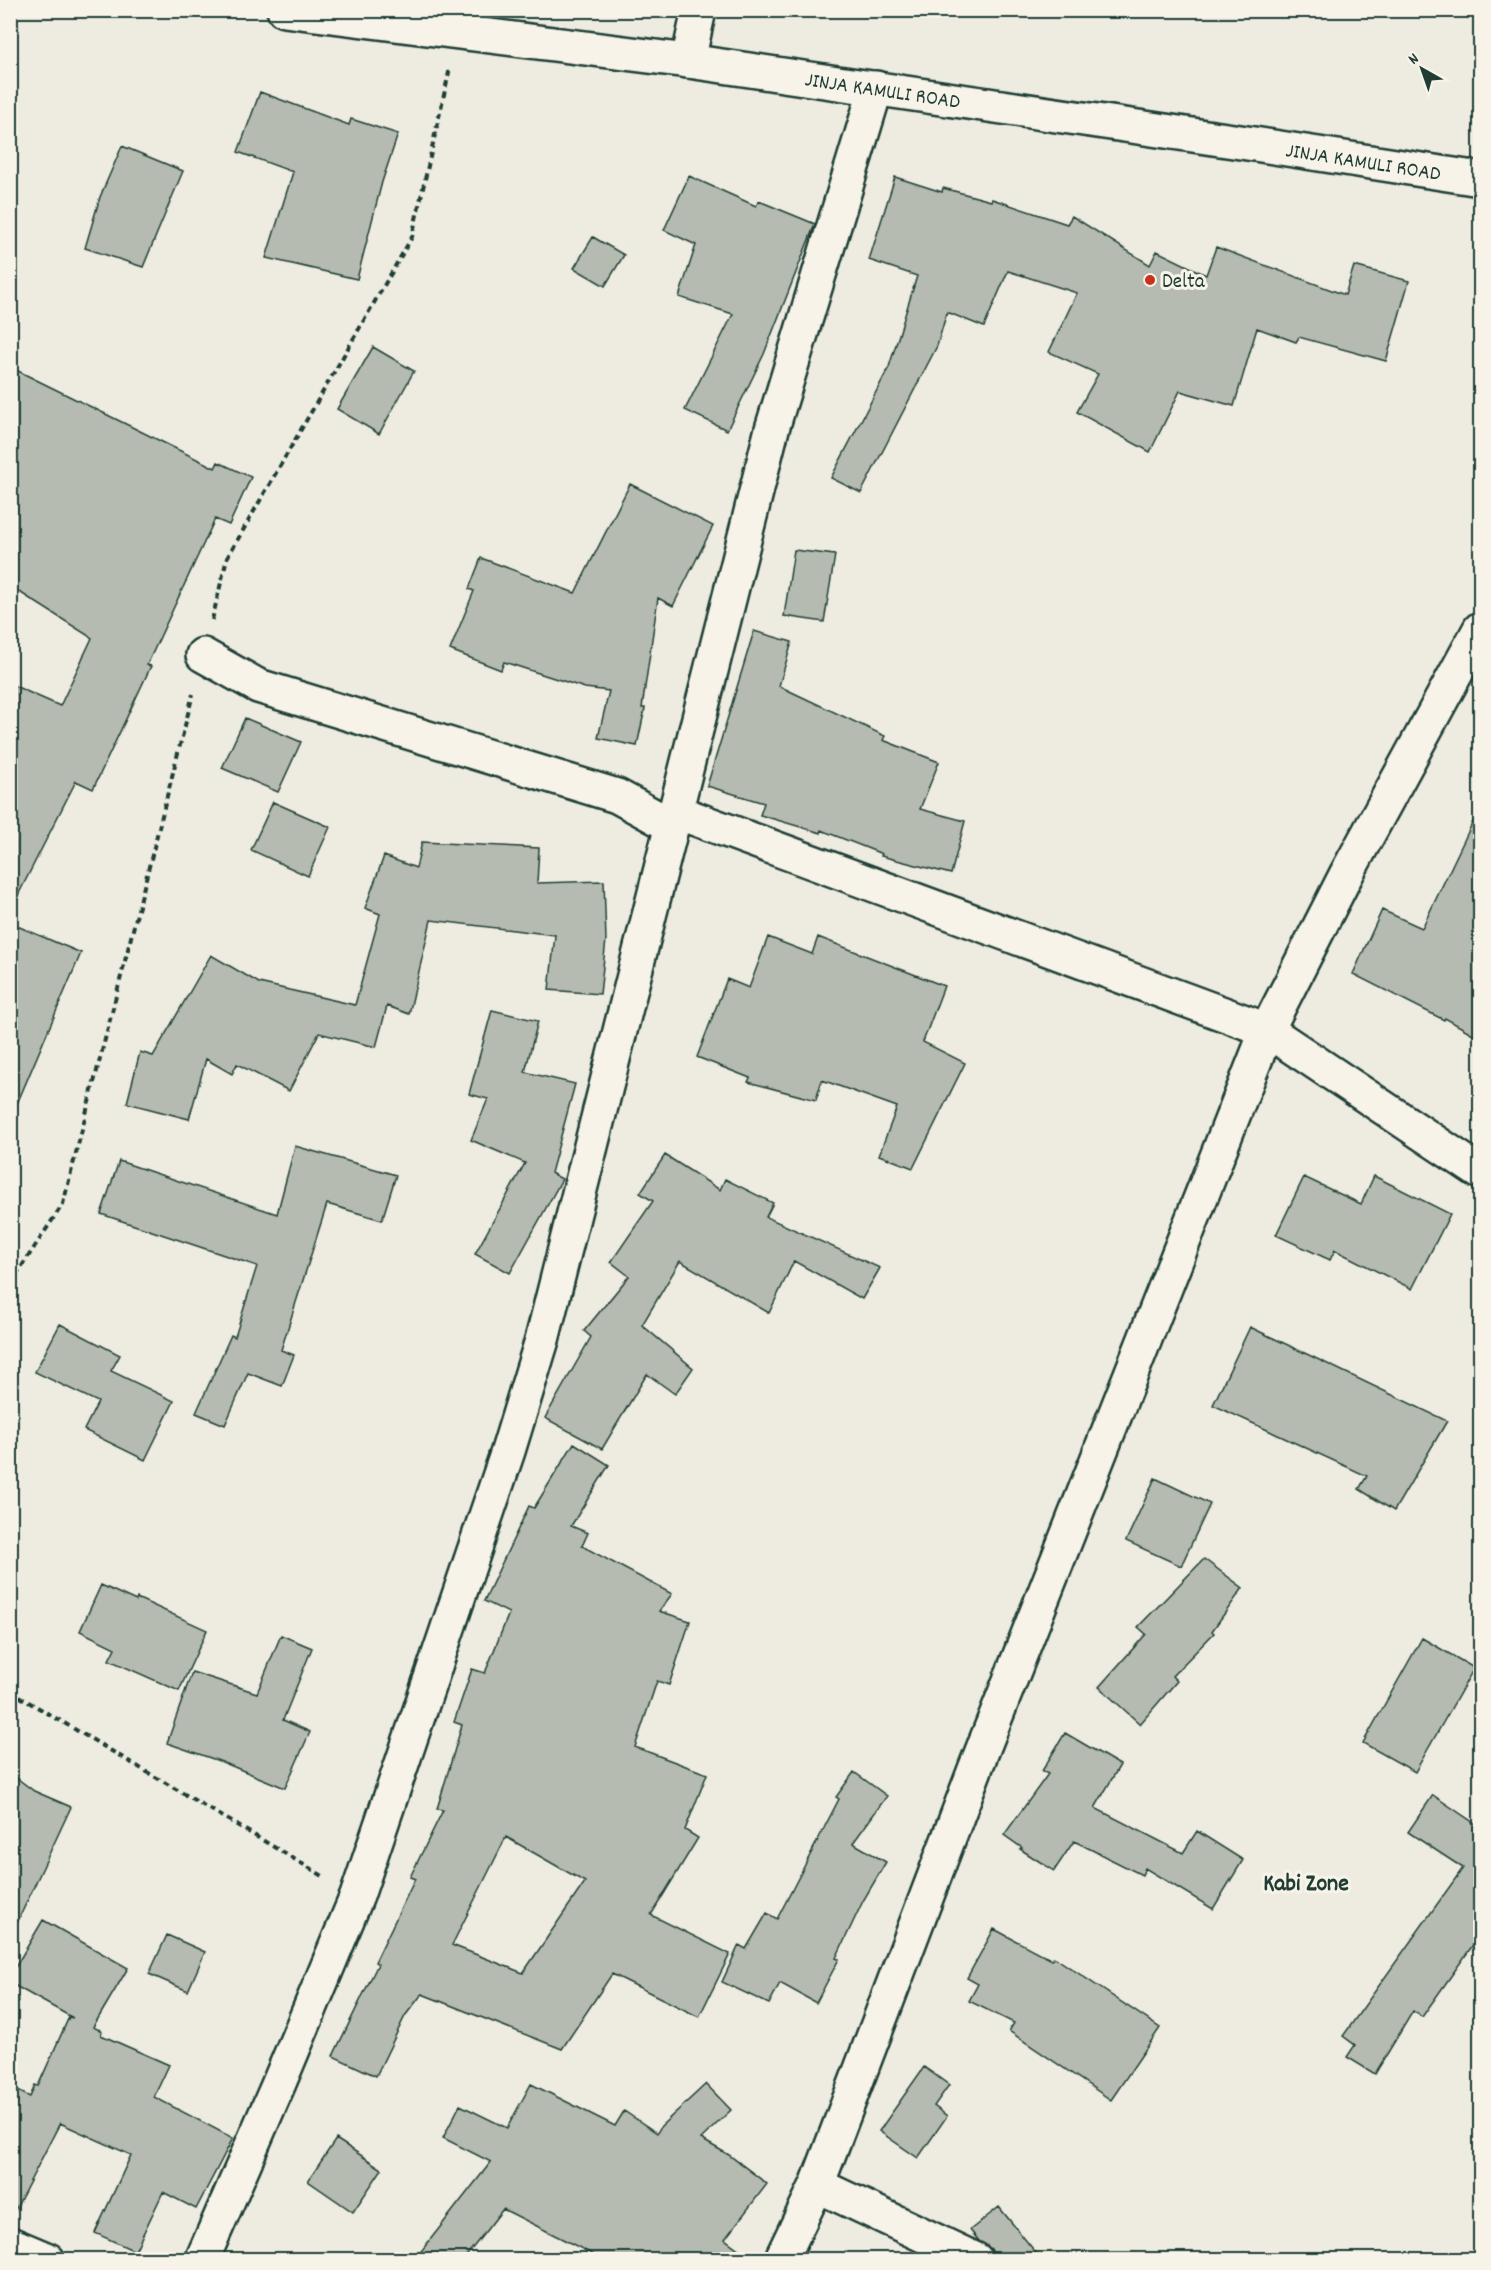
<svg xmlns="http://www.w3.org/2000/svg" width="1491" height="2270" font-family="Dekko,sans-serif">
	<style>
		.building { fill: #b5bbb0; stroke: #1f3d34; stroke-width: 1.5; fill-rule: evenodd }
		.lines { fill: none; stroke-linecap: round; stroke-linejoin: round }
		.minor-casing { stroke: #1f3d34; stroke-width: 38 }
		.major-casing { stroke: #1f3d34; stroke-width: 38 }
		.path { stroke: #1f3d34; stroke-width: 4; stroke-dasharray: 6 4.5; stroke-linecap: butt }
		.minor { stroke: #f7f3e8; stroke-width: 33 }
		.major { stroke: #f7f3e8; stroke-width: 33 }
		.poi-dot { fill: #c8321e; stroke: #f7f3e8; stroke-width: 2 }
		.labels { text-anchor: middle; stroke-width: 6; stroke-linejoin: round; paint-order: stroke }
		.street-label { font-size: 21px; fill: #1f3d34; stroke: #f7f3e8 }
		.poi-label { font-size: 21px; fill: #1f3d34; stroke: #f7f3e8; text-anchor: start }
		.quarter-label { font-size: 24px; font-weight: bold; fill: #1f3d34; stroke: #f7f3e8 }
	</style>
	<rect width="100%" height="100%" fill="#eeece1"/>
	<filter id="ink" filterUnits="userSpaceOnUse"><feTurbulence type="fractalNoise" baseFrequency=".0167" numOctaves="2"/><feDisplacementMap in="SourceGraphic" scale="12" xChannelSelector="R" yChannelSelector="G"/><feConvolveMatrix kernelMatrix="1 2 1 2 8 2 1 2 1" color-interpolation-filters="sRGB"/></filter>
	<g filter="url(#ink)">
		<path class="building" d="M260 92 349 125 351 119 398 134 382 182 357 279 266 258 293 172 238 152Z
			M122 146 183 171 143 267 85 248 100 197Z
			M689 176 756 206 759 201 815 224 764 354 727 430 685 410 733 314 679 297 696 245 664 230Z
			M895 177 942 192 943 188 991 201 992 199 1067 224 1072 216 1150 265 1157 251 1206 275 1216 247 1345 295 1354 266 1409 281 1386 361 1299 337 1296 342 1257 328 1234 406 1180 391 1150 452 1077 412 1098 374 1049 352 1077 293 1008 271 984 327 947 312 937 346 861 493 831 478 889 367 917 276 869 260Z
			M593 237 624 255 605 286 574 268Z
			M373 347 414 371 379 434 337 409Z
			M10 367 215 468 218 462 251 477 229 525 215 519 147 665 151 666 93 789 76 781 10 911V684L60 706 92 638 10 586Z
			M630 484 713 526 673 606 658 598 642 708H645L637 746 598 738 609 691 585 688 504 662 501 670 450 650 474 591 469 589 481 558 575 593Z
			M794 550 835 555 824 622 784 616Z
			M754 631 792 642 779 686 885 736 883 740 939 762 920 809 965 821 951 874 881 856 882 854 821 830V833L760 815 764 803 707 786Z
			M245 718 301 742 278 792 222 768Z
			M273 802 330 827 308 876 251 850Z
			M1480 807V1038L1445 1018 1444 1020 1353 974 1382 910 1422 928Z
			M422 842 539 848 537 883 604 881 606 940 600 994 549 990 555 935 431 920 409 1014 387 1006 376 1047 319 1033 289 1091 237 1064 232 1074 206 1059 189 1119 127 1103 140 1052 153 1056 211 955 259 983 355 1005 380 914 365 908 384 856 416 868Z
			M10 923 81 953 11 1118H10Z
			M768 937 812 954 818 937 944 986 923 1042 965 1063 913 1168 879 1155 897 1107 822 1080 816 1100 748 1082 750 1078 697 1057 727 979 749 988Z
			M492 1010 538 1021 525 1072 575 1084 551 1173 562 1179 510 1273 475 1254 525 1163 471 1140 488 1099 469 1094Z
			M295 1146 396 1175 382 1220 327 1204 281 1350 294 1355 282 1386 248 1373 225 1425 196 1413 231 1335 235 1337 257 1266 101 1214 119 1161 277 1214Z
			M665 1155 720 1190 725 1179 773 1203 766 1217 880 1268 862 1299 794 1261 769 1313 680 1261 642 1325 693 1368 675 1394 647 1374 602 1449 545 1418 591 1337 584 1331 629 1276 611 1262 653 1201 640 1193Z
			M1374 1176 1450 1214 1412 1289 1335 1250 1330 1260 1276 1235 1304 1177 1361 1204Z
			M60 1324 120 1355 111 1371 174 1401 145 1460 84 1430 98 1402 35 1372Z
			M1250 1327 1447 1421 1394 1511 1359 1489 1367 1476 1213 1405Z
			M574 1443 609 1465 571 1526 588 1533 582 1546 672 1594 659 1611 690 1621 669 1685 657 1681 635 1747 707 1774 685 1830 698 1838 651 1915 730 1954 699 2017 612 1974 562 2049 422 1994 405 2016 376 2076 333 2056 378 1964 375 1962 415 1879 410 1877 443 1810 437 1809 462 1725 454 1722 472 1669 485 1673 509 1613 484 1601 529 1506 534 1508ZM506 1837 585 1882 523 1973 452 1945Z
			M1155 1478 1210 1504 1181 1566 1126 1541Z
			M1204 1559 1243 1588 1212 1631 1214 1633 1172 1676 1177 1681 1140 1724 1099 1687 1146 1634 1138 1627Z
			M101 1585 136 1601 137 1598 207 1630 179 1691 109 1660 115 1648 80 1631Z
			M281 1635 312 1648 283 1720 310 1732 285 1788 222 1762 167 1743 192 1672 257 1693Z
			M1422 1638 1474 1668 1415 1772 1363 1743Z
			M1065 1733 1120 1765 1095 1808 1183 1853 1197 1831 1243 1860 1213 1909 1145 1868 1142 1875 1074 1841 1054 1871 1020 1849 1022 1848 1004 1835 1048 1774 1042 1771Z
			M854 1772 887 1796 853 1843 886 1862 863 1901 836 1958 839 1959 816 2003 780 1983 769 2004 722 1982 739 1945 746 1949 767 1913 777 1919 839 1799 836 1797Z
			M10 1773 34 1791 71 1807 10 1938Z
			M1433 1795 1480 1827V1935L1422 2017 1413 2011 1375 2074 1347 2057 1355 2045 1343 2036 1463 1868 1408 1832Z
			M43 1920 128 1968 93 2027 102 2031 101 2035 169 2065 154 2097 233 2138 196 2209 163 2192 135 2251 95 2233 131 2155 60 2123 10 2220V2087L30 2097 35 2085 38 2086 69 2017 73 2018 10 1983V1976Z
			M994 1929 1052 1960 1054 1957 1160 2028 1111 2100 1009 2031 1014 2023 969 2001 978 1984 967 1978Z
			M167 1935 205 1952 188 1991 149 1974Z
			M924 2067 949 2085 934 2106 947 2116 918 2158 879 2131Z
			M531 2084 615 2126 624 2111 657 2133 661 2126 706 2084 731 2110 701 2139 729 2155 767 2184 725 2239 752 2259H602L503 2209 464 2259H415L491 2162 443 2138 460 2105 507 2128Z
			M336 2139 382 2169 353 2212 308 2181Z
			M999 2207 1041 2259H995L991 2249 979 2241 970 2230Z"/>
		<g class="lines">
			<g class="minor-casing">
				<path id="minor" d="M688 61 699 10
					M203 655 258 686 617 796 672 826
					M677 812 1267 1030 1480 1172
					M817 2185 976 2260
					M10 2244 48 2260
					M202 2260 279 2083 357 1896 508 1451 542 1340 772 429 876 88
					M781 2260 817 2185 977 1764 1267 1030 1347 873 1480 629"/>
			</g>
			<g class="major-casing">
				<g id="major">
					<path id="s1" d="M284 10 688 61 1254 144 1480 179"/>
				</g>
			</g>
			<path class="path" d="M212 620 227 558 412 237 450 68
				M10 1284 63 1204 193 694
				M10 1691 323 1876"/>
			<use href="#minor" class="minor"/>
			<use href="#major" class="major"/>
		</g>
	</g>
	<circle class="poi-dot" cx="1150" cy="280" r="6"/>
	<g class="labels">
		<g class="street-label">
			<text dy="7" stroke="none"><textPath href="#s1" startOffset="604">JINJA KAMULI ROAD</textPath></text>
			<text dy="7" stroke="none"><textPath href="#s1" startOffset="1090">JINJA KAMULI ROAD</textPath></text>
		</g>
		<g class="poi-label">
			<text x="1162" y="287">Delta</text>
		</g>
		<g class="quarter-label">
			<text x="1306" y="1890">Kabi Zone</text>
		</g>
	</g>
	<rect width="1491" height="2270" fill="none" stroke="#f7f3e8" stroke-width="36"/>
	<rect x="18" y="18" width="1455" height="2234" fill="none" stroke="#1f3d34" stroke-width="2" filter="url(#ink)"/>
	<g transform="translate(1422 69) rotate(320)" stroke="#f7f3e8" stroke-width="4.5" paint-order="stroke">
	<path d="M0-4.5L10 22L0 15L-10 22Z" fill="#1f3d34"/>
	<text y="-9" font-size="16" font-weight="bold" text-anchor="middle" fill="#1f3d34">N</text>
	</g>
</svg>
